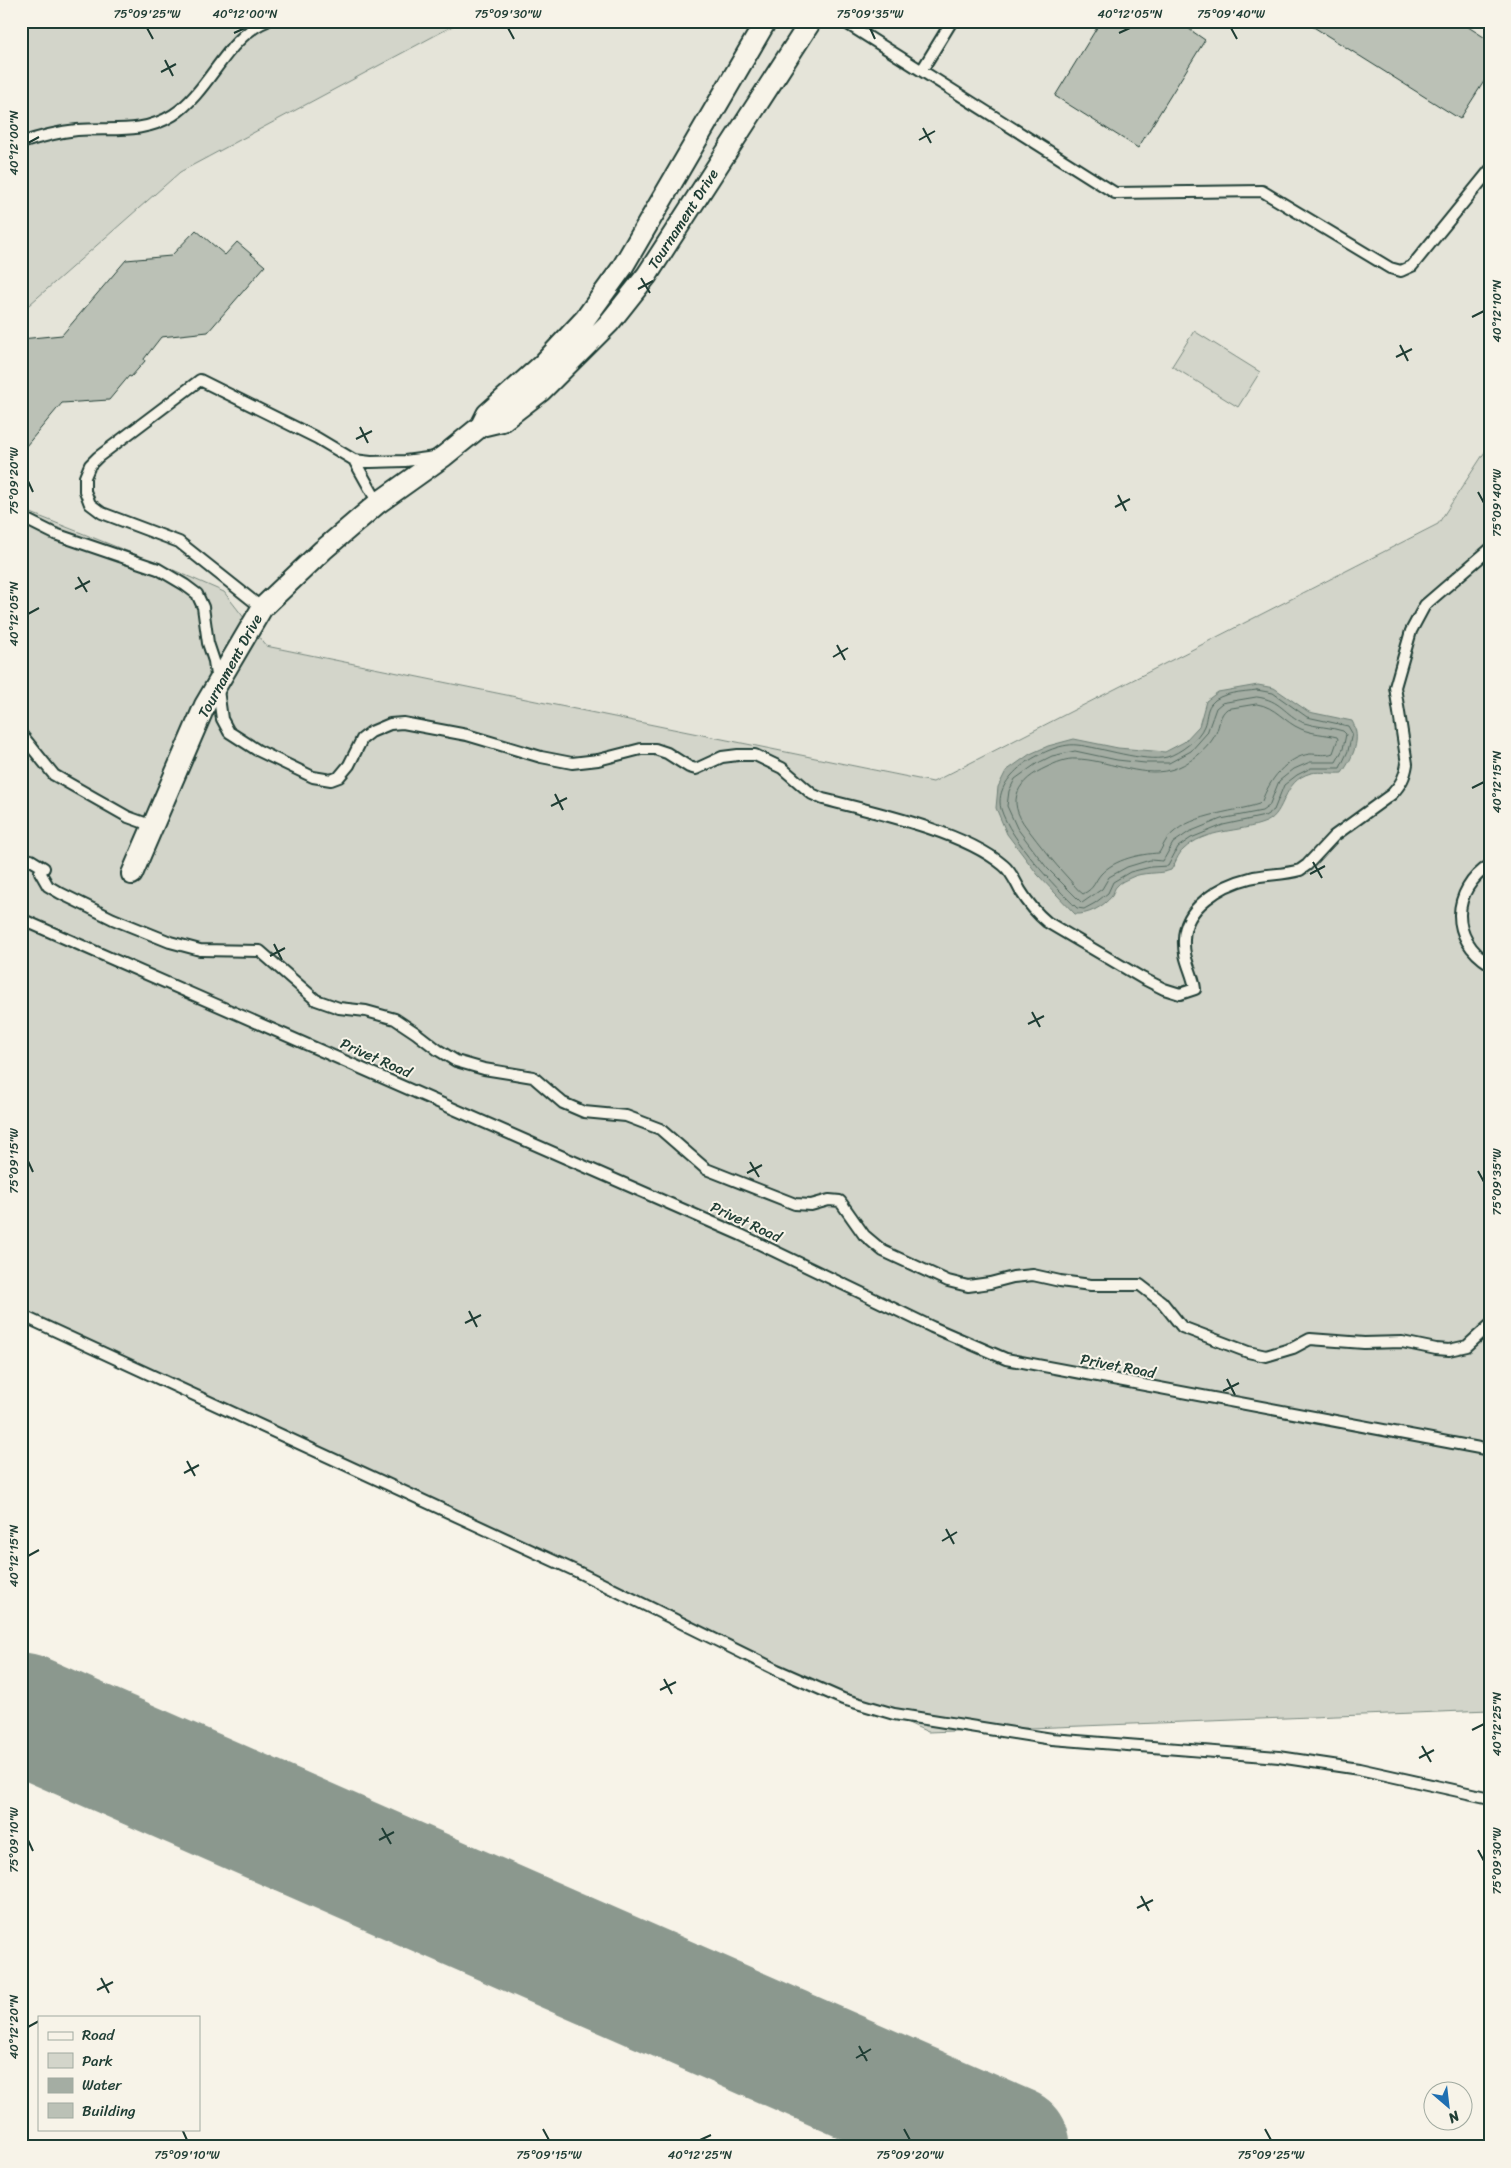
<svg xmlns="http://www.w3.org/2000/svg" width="1511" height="2168" font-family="Sriracha,sans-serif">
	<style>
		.built { fill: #e5e4d9 }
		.green { fill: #d3d5ca; stroke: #79897f }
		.water { fill: #a4ada3; stroke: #6f8077 }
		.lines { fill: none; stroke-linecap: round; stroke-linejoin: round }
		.shore { stroke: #546a60; stroke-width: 1 }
		.runway { stroke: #8b988e; stroke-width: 121 }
		.building { fill: #bbc1b6; stroke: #1f3d34 }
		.lane-casing { stroke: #1f3d34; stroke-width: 14 }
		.street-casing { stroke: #1f3d34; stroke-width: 24 }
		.lane { stroke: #f7f3e8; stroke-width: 10 }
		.street { stroke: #f7f3e8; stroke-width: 20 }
		.ticks { fill: none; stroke: #1f3d34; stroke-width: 2 }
		.labels { text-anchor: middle; stroke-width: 4; stroke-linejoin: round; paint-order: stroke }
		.street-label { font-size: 15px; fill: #1f3d34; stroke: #f7f3e8 }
		.neatline { fill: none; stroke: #1f3d34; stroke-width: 2 }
		.ticks-label { font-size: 12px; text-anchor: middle; fill: #1f3d34 }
	</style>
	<rect width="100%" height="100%" fill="#f7f3e8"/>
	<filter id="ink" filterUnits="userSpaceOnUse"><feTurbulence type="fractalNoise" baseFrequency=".02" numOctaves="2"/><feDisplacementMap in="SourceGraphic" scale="10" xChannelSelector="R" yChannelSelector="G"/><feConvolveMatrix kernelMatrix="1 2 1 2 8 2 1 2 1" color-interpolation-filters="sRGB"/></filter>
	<g filter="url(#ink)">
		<path class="built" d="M462 21H1490V444L1438 524 933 782 266 646 224 592 162 565 21 509V312L180 172Z"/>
		<path class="green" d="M21 21H462L180 172 21 312Z
			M1194 331 1260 372 1238 407 1172 366Z
			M1490 444V1710L928 1732 21 1319V509L162 565 224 592 266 646 933 782 1438 524Z"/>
		<path class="water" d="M1258 685 1274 688 1309 712 1352 721C1362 739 1353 757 1342 773 1333 774 1320 771 1311 773 1281 781 1287 813 1266 822 1239 833 1205 828 1183 850 1178 854 1175 864 1171 870 1158 875 1143 871 1130 878 1126 880 1120 882 1117 886 1114 888 1114 893 1112 896 1103 907 1088 915 1075 914L1038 875 1007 834 996 808 998 787 1006 771 1030 754 1048 746 1074 739 1118 748 1165 752 1184 742 1199 726 1206 701 1218 692Z"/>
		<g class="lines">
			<path class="shore" d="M1257 690 1273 693 1307 717 1348 726 1352 733 1348 751 1340 768H1311L1297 775 1284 785 1274 810 1265 816 1223 825 1191 838 1178 847 1168 866 1151 867 1130 872 1113 882 1108 893 1095 903 1084 909 1077 908C1054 886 1010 839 1001 809 996 790 1011 774 1024 764 1037 755 1060 743 1077 745 1101 747 1144 763 1167 757 1180 753 1199 739 1204 726 1207 719 1206 710 1211 704 1220 692 1243 692 1257 690Z
				M1257 697C1281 700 1284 714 1304 723 1316 727 1331 727 1343 731L1346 734 1343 749 1336 762H1310L1294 769 1279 781 1269 806 1262 811 1221 819 1189 832 1173 843 1163 861 1150 860 1127 867 1109 877 1102 889 1082 903 1047 868 1017 828 1007 806 1009 791 1015 779 1036 764 1052 756 1075 751 1117 760 1145 763H1169L1191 751 1207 733 1216 708 1222 703Z
				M1257 704C1276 707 1284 722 1301 729 1312 734 1325 734 1337 737L1338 739 1333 753C1326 756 1317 754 1310 754 1286 757 1269 781 1262 801L1259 804C1231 813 1187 814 1167 839 1164 843 1162 848 1159 853 1140 854 1115 859 1101 874 1094 882 1095 888 1083 894 1077 890 1073 883 1068 878 1053 862 1040 845 1027 828 1005 800 1018 780 1047 767 1055 763 1067 758 1076 759 1105 759 1140 778 1170 770 1187 766 1209 749 1216 733 1220 724 1219 715 1227 709Z"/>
			<path class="runway" d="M21 1713 1010 2147"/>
		</g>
		<path class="building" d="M1101 21H1194L1189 29 1205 40 1138 148 1055 96Z
			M1304 21H1459L1490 41V72L1460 119Z
			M196 230 225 255 237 242 265 266 208 332 161 337 144 359 145 361 131 377 129 376 109 400 62 403 21 452V339L62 335 126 260 171 256Z"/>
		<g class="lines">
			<g class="lane-casing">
				<path id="lane" d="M843 21 1115 193 1262 191 1390 268 1401 271 1412 266 1490 170
					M922 70 952 21
					M21 143C39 137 58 132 77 130 111 127 141 135 173 115 210 91 226 37 267 21
					M354 460 378 503
					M21 517 55 534 158 569 185 585 197 594 203 607 208 643 214 661 222 719 229 732 257 750 313 777 331 780 339 777 349 765 362 739 371 732 390 724 403 723 467 735 541 757 572 763 598 760 641 749H655L667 753 689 767 696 769 722 757 738 755H755L782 768 812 794 823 799C874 812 963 831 1003 865 1011 871 1015 881 1020 890 1028 903 1036 913 1047 922L1142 978 1164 989 1180 994 1195 989C1193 972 1183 961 1184 940 1184 907 1221 885 1250 878 1266 874 1283 875 1300 870L1307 865 1334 836 1392 794C1401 784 1405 777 1407 764L1395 687 1411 631 1425 605 1490 549
					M262 608 179 542 102 513 90 504 85 491V477L90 465 98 457 200 380 317 438 354 460 371 462 405 461 435 457
					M21 734 54 775 128 817 153 826
					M21 858 31 860 44 868 40 872 48 886 60 893 113 919 170 942 200 950 260 951 316 1000 339 1008 366 1011 395 1019 416 1033 438 1050 456 1061 484 1069 533 1077 563 1103 584 1112 626 1116 660 1129 706 1169 795 1204 811 1205 829 1200 840 1201 864 1235 883 1251 948 1281 968 1286 990 1283 1013 1277 1033 1275 1060 1281 1091 1285H1140L1162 1302 1182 1327 1248 1352 1266 1356 1293 1348 1310 1339 1364 1343 1402 1342 1436 1349 1449 1350 1467 1346 1490 1325
					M1490 865C1451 890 1449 939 1490 964
					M21 919 741 1235 932 1327 1006 1359 1490 1450
					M21 1315 578 1572 777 1670 843 1699 894 1714 1052 1739 1279 1757 1359 1769 1490 1798"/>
			</g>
			<g class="street-casing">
				<path id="street" d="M481 426 487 414 542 365 585 319 622 268 766 21
					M132 874 205 705 262 608 323 550 378 503 444 456 481 426 502 421 541 391 609 323 647 275 811 21"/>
			</g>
			<use href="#lane" class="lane"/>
			<use href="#street" class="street"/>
		</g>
	</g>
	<path class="ticks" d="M147 28 153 39M508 28 514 39M870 28 875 39M1231 28 1237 39M234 33 245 28M1119 33 1130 28M165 60 173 76M161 72 176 64M923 128 931 143M919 140 935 131M28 143 39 137M641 278 650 293M638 289 653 281M1472 317 1484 311M1400 345 1408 361M1396 357 1412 349M360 427 368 443M356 439 372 431M28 481 33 492M1478 492 1484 503M1118 495 1126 511M1115 507 1130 499M78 577 87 592M75 589 90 581M28 614 39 608M837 645 845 660M833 657 848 648M1472 788 1484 782M555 794 563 810M551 806 567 798M1313 862 1322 878M1310 874 1325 866M274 944 282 960M270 956 285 948M1032 1012 1040 1027M1028 1024 1044 1016M28 1161 33 1172M750 1162 759 1177M1478 1171 1484 1182M747 1173 762 1165M469 1311 477 1327M465 1323 481 1315M1227 1379 1235 1395M1223 1391 1239 1383M187 1461 195 1476M184 1473 199 1465M946 1529 954 1544M942 1541 957 1532M28 1556 39 1550M664 1679 672 1694M660 1690 676 1682M1472 1730 1484 1724M1422 1746 1431 1762M1419 1758 1434 1750M382 1828 391 1844M28 1840 33 1851M379 1840 394 1832M1478 1850 1484 1861M1141 1896 1149 1911M1137 1908 1153 1900M101 1978 109 1993M97 1990 113 1982M28 2027 39 2021M859 2046 867 2061M856 2058 871 2049M182 2129 187 2140M543 2129 549 2140M904 2129 910 2140M1265 2129 1271 2140M700 2140 711 2135"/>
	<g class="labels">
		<g class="street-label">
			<text transform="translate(683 219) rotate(-57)" y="5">Tournament Drive</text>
			<text transform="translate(230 666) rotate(-61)" y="5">Tournament Drive</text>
			<text transform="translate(376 1058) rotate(24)" y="5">Privet Road</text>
			<text transform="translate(746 1222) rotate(25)" y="5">Privet Road</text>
			<text transform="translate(1118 1366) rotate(11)" y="5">Privet Road</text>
		</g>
	</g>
	<rect width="1511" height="2168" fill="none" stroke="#f7f3e8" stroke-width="55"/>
	<rect x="38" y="2016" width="162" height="115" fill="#f7f3e8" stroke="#a1aaa0"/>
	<rect x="48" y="2032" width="25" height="8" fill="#f7f3e8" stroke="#a1aaa0"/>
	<text x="82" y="2040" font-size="15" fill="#1f3d34">Road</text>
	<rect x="48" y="2053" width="25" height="15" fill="#d3d5ca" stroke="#a1aaa0"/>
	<text x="82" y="2066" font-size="15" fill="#1f3d34">Park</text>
	<rect x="48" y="2078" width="25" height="15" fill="#a4ada3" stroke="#a1aaa0"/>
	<text x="82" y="2090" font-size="15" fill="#1f3d34">Water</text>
	<rect x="48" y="2103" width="25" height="15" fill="#bbc1b6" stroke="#a1aaa0"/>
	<text x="82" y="2116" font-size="15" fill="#1f3d34">Building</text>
	<g transform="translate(1448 2106) rotate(152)"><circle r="24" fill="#f7f3e8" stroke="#a1aaa0"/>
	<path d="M0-4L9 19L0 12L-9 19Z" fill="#1f6fb2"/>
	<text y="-8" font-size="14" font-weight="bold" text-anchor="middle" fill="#1f3d34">N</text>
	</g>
	<rect x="28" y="28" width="1456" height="2112" class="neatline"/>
	<g class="ticks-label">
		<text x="147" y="18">75°09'25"W</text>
		<text x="245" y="18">40°12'00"N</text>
		<text x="508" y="18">75°09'30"W</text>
		<text x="870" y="18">75°09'35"W</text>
		<text x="1130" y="18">40°12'05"N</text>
		<text x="1231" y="18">75°09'40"W</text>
		<text transform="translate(14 143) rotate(-90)" y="4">40°12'00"N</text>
		<text transform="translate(1497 311) rotate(-90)" y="4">40°12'10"N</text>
		<text transform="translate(14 481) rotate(-90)" y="4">75°09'20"W</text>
		<text transform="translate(1497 503) rotate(-90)" y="4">75°09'40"W</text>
		<text transform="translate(14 614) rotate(-90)" y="4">40°12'05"N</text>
		<text transform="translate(1497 782) rotate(-90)" y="4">40°12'15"N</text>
		<text transform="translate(14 1161) rotate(-90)" y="4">75°09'15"W</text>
		<text transform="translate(1497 1182) rotate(-90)" y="4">75°09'35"W</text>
		<text transform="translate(14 1556) rotate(-90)" y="4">40°12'15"N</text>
		<text transform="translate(1497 1724) rotate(-90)" y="4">40°12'25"N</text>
		<text transform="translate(14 1840) rotate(-90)" y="4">75°09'10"W</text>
		<text transform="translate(1497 1861) rotate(-90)" y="4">75°09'30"W</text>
		<text transform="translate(14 2027) rotate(-90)" y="4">40°12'20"N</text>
		<text x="187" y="2159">75°09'10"W</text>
		<text x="549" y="2159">75°09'15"W</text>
		<text x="700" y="2159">40°12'25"N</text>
		<text x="910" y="2159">75°09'20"W</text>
		<text x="1271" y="2159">75°09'25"W</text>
	</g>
</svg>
